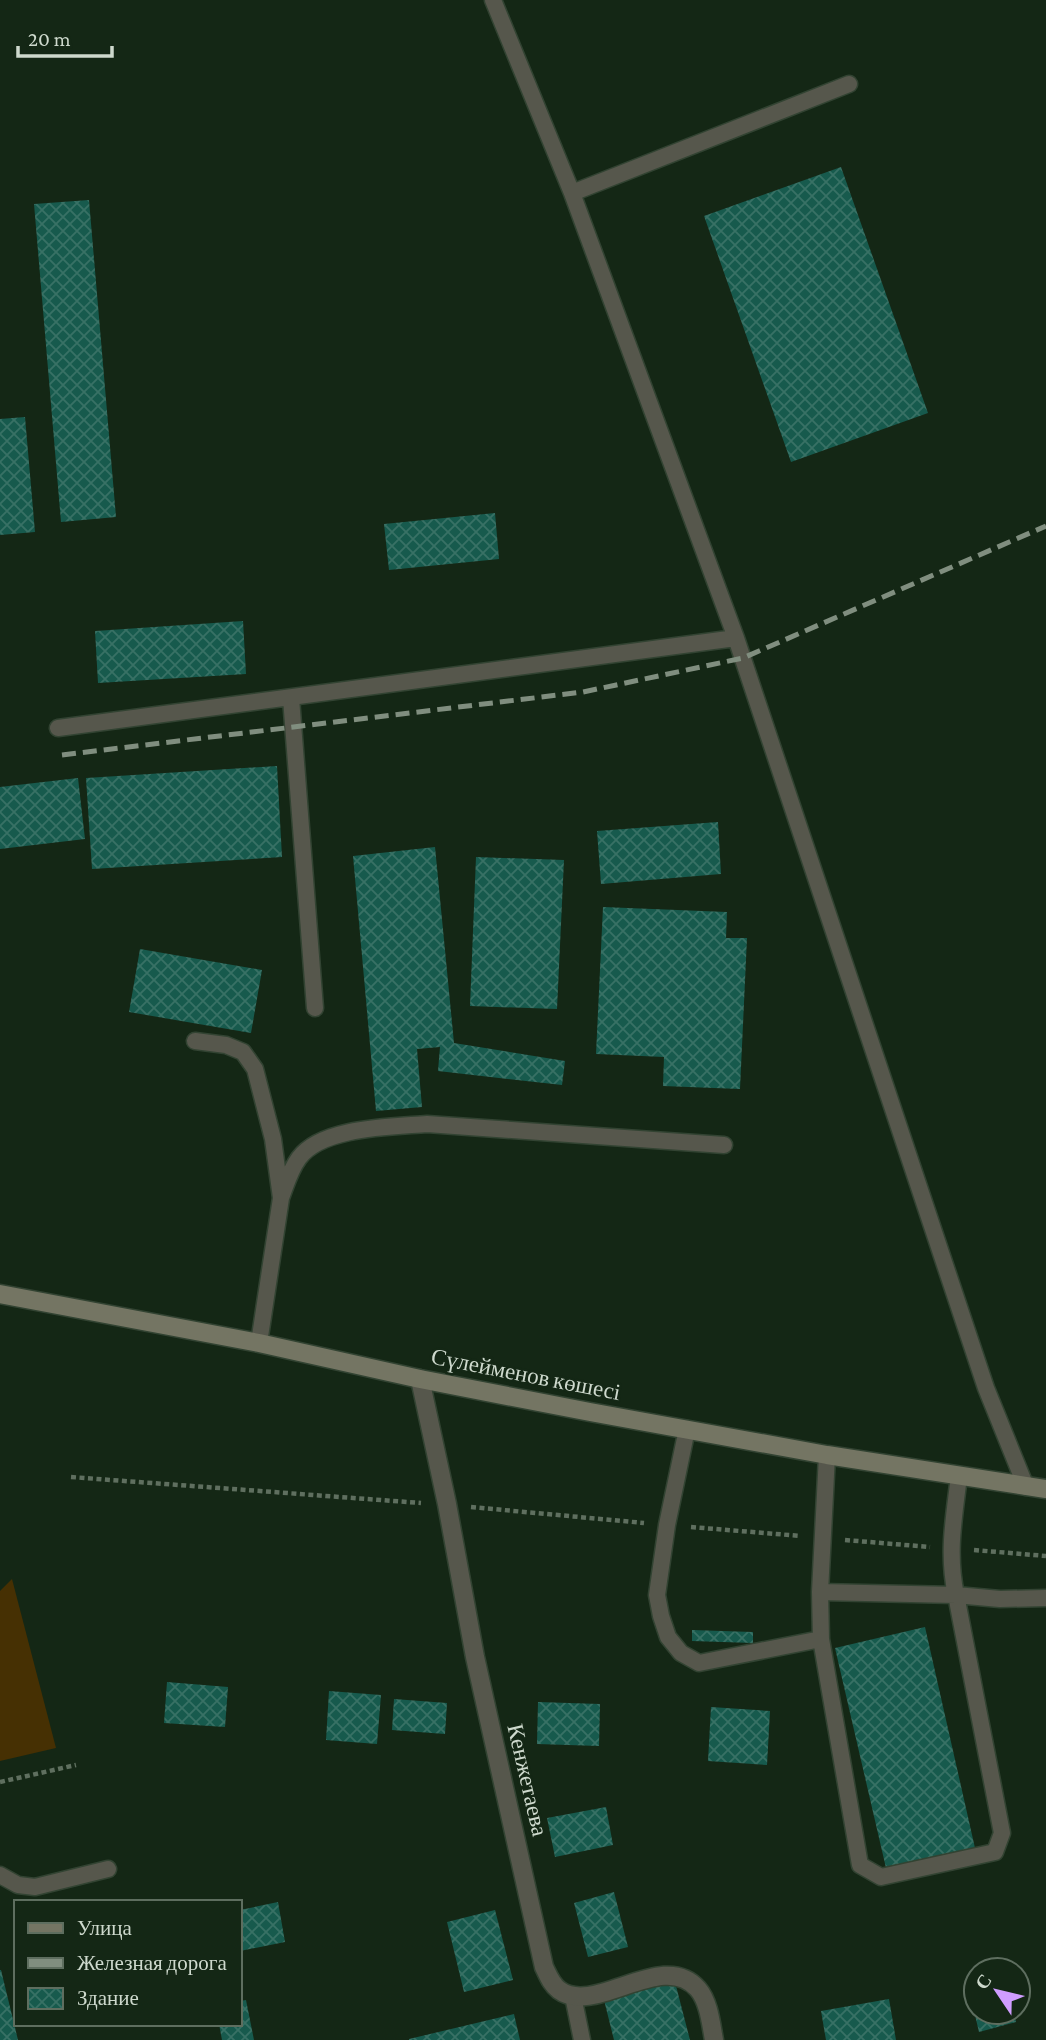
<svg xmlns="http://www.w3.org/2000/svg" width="1046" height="2040" font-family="'Crimson Pro',serif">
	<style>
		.grass { fill: #463003 }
		.building { fill: url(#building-cross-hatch) }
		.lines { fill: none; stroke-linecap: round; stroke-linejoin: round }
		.lane-casing { stroke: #324332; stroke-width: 19 }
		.street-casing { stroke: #324332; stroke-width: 21 }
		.secondary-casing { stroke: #324332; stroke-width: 21 }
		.path { stroke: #5f6f5f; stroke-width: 4.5; stroke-dasharray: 5 3.5; stroke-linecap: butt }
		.lane { stroke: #56574c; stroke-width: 16 }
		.street { stroke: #56574c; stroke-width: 18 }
		.secondary { stroke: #747563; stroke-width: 18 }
		.rail { stroke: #808e7f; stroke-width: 5; stroke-dasharray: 14 7; stroke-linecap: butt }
		.labels { text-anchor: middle; stroke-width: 5; stroke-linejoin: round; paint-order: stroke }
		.street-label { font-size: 23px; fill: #ced9cd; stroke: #142715 }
	</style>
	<defs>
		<pattern id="building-cross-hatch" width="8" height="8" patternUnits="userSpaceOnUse" patternTransform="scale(1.75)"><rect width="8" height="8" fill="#175a4d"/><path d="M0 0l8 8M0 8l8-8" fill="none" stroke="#387165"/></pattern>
	</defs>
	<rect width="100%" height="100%" fill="#142715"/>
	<path class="grass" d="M12 1579 56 1748 0 1761V1591Z"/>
	<path class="building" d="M841 167 928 413 791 462 704 216Z
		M89 200 116 517 61 522 34 204Z
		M25 417 35 532 0 535V419Z
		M495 513 499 559 389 570 384 524Z
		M243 621 246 674 98 683 95 631Z
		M277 766 282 857 92 869 86 778Z
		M78 778 85 839 0 849V787Z
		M718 822 721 874 601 884 597 831Z
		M435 847 454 1043 565 1061 562 1085 438 1071 440 1047 417 1049 422 1107 376 1111 353 856Z
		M476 857 564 860 557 1009 470 1006Z
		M603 907 727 912 726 938H747L740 1089 663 1086 664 1057 596 1054Z
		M140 949 262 970 251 1033 129 1012Z
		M925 1627 975 1848 886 1868 835 1648Z
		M692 1630 753 1632V1643L692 1641Z
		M167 1682 228 1687 225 1727 164 1723Z
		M329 1691 381 1695 377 1744 326 1740Z
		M394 1699 447 1703 445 1734 392 1730Z
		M538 1702 600 1704 599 1746 537 1744Z
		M711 1707 770 1711 767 1765 708 1761Z
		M606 1807 613 1845 555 1857 547 1818Z
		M614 1892 628 1947 588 1957 574 1903Z
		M278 1902 285 1942 240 1951V1910Z
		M495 1910 513 1980 464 1992 447 1922Z
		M0 1970H1L18 2040H0Z
		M675 1982 690 2040H614L604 2000Z
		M976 1984V2012H1014L1016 2022 979 2032 968 1986Z
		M889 1999 896 2040H826L821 2011Z
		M246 2000 254 2040H222L219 2024H240V2001Z
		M514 2014 520 2040H409V2039Z"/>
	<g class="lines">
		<g class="lane-casing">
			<path id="lane" d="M493 0 572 193 736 638 986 1388 1026 1487
				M572 193 849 84
				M291 698 315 1008
				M58 728 736 638
				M195 1041 226 1045 243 1052 255 1069 273 1139 281 1198 259 1343
				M281 1198C286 1185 290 1170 299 1158 322 1127 390 1127 427 1124L724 1145
				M687 1429 667 1525 657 1595 661 1616 668 1637 681 1653 699 1663 821 1639 860 1865 881 1877 995 1852 1002 1833 956 1595 820 1592
				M959 1476C954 1518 947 1553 956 1595L1000 1599 1046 1598
				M821 1639 820 1592 827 1455
				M0 1875 18 1885 35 1887 108 1869
				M573 1996 582 2040"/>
		</g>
		<g class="street-casing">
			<path id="street" d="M420 1379 447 1504 475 1657 544 1967C548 1975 551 1984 559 1990 595 2017 663 1948 698 1989 709 2002 711 2024 714 2040"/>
		</g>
		<g class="secondary-casing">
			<path id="secondary" d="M0 1294 259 1343 420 1379 590 1412 827 1455 1046 1489"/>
		</g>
		<path class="path" d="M71 1477 421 1503
			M471 1507 644 1523
			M691 1527 801 1536
			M845 1540 930 1547
			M974 1550 1046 1556
			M0 1782 76 1765"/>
		<use href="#lane" class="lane"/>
		<use href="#street" class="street"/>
		<use href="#secondary" class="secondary"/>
		<path class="rail" d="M62 755 583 692 743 658 1046 526"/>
	</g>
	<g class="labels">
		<g class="street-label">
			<text transform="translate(526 1374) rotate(11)" y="8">Сүлейменов көшесі</text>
			<text transform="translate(528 1780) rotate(77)" y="8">Кенжетаева</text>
		</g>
	</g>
	<rect x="14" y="1900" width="228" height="126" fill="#142715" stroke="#5e6e5f" stroke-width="2"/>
	<rect x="28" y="1923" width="35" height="10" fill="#747563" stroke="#5e6e5f" stroke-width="2"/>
	<text x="77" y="1935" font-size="21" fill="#ced9cd">Улица</text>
	<rect x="28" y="1958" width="35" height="10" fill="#808e7f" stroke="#5e6e5f" stroke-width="2"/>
	<text x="77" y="1970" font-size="21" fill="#ced9cd">Железная дорога</text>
	<rect x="28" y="1988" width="35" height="21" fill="url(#building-cross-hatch)" stroke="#5e6e5f" stroke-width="2"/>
	<text x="77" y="2005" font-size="21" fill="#ced9cd">Здание</text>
	<g transform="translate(997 1991) rotate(305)"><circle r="33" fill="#142715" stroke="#5e6e5f" stroke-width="2"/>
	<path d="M0-5L12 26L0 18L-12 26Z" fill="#d09dff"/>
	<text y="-10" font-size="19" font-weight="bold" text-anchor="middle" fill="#ced9cd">С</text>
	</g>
	<path d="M18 46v10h94v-10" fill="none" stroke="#ced9cd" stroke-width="3.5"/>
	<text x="28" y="46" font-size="21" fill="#ced9cd" stroke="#142715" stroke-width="5" paint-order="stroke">20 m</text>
</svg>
